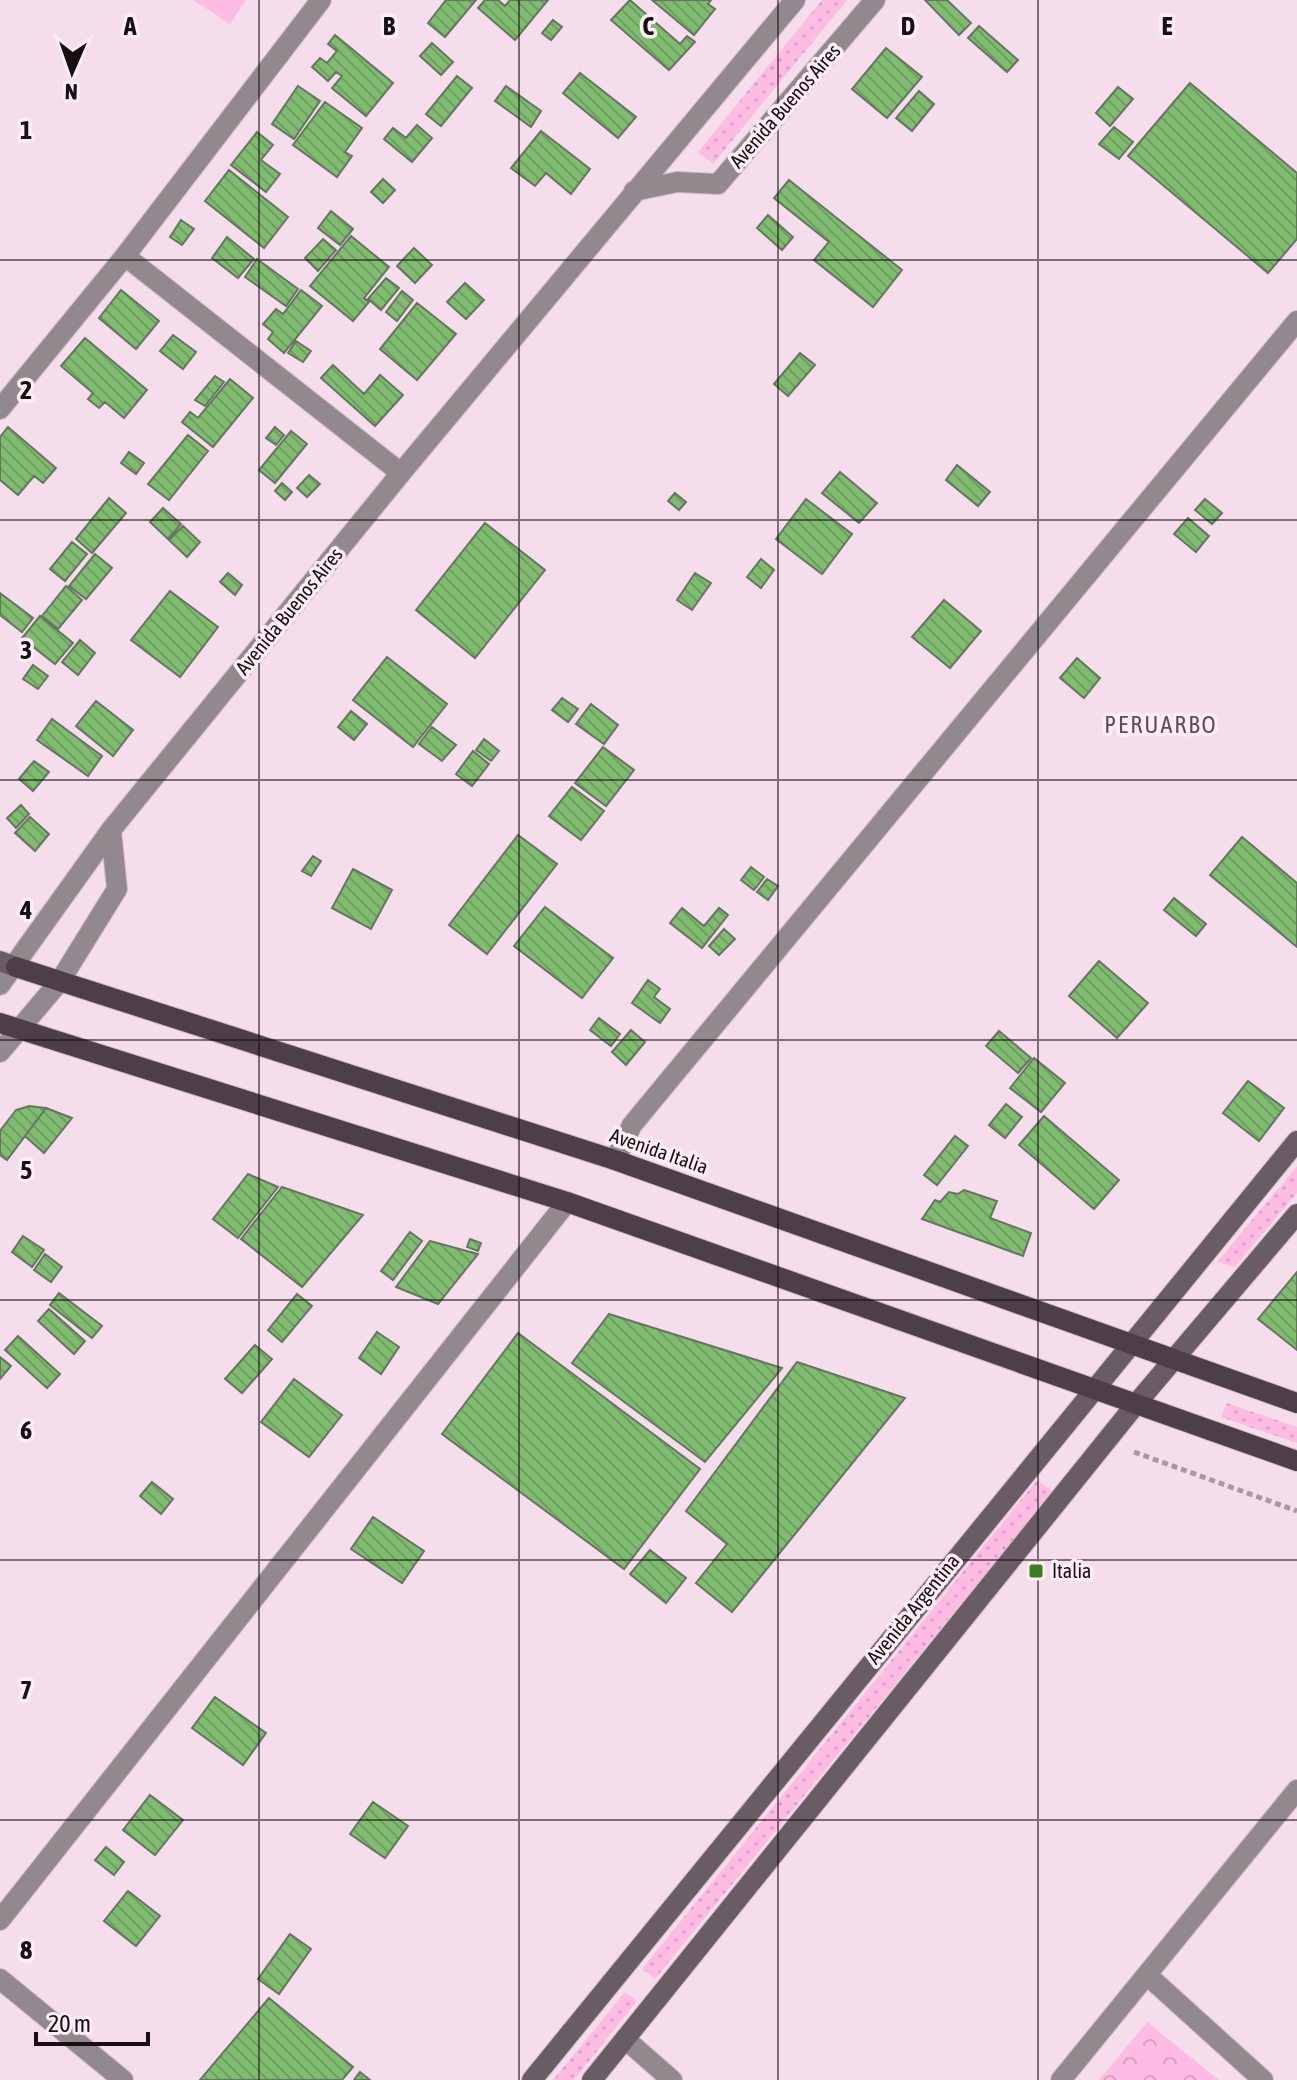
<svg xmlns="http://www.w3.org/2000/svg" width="1297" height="2080" font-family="'Asap Condensed',sans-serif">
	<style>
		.grass { fill: url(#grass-dots) }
		.park { fill: url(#park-crowns) }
		.pitch { fill: #febce4 }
		.building { fill: url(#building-back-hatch); stroke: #667562; stroke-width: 2 }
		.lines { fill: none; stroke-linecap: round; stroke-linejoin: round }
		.minor-casing { stroke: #d2bcc9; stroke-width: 22 }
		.tertiary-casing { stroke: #d2bcc9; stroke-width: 22 }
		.secondary-casing { stroke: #d2bcc9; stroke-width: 22 }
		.primary-casing { stroke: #d2bcc9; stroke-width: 22 }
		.path { stroke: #ab97a3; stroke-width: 5; stroke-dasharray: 6 4; stroke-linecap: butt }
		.minor { stroke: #92888e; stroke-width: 20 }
		.tertiary { stroke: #92888e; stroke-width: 20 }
		.secondary { stroke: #6a5c64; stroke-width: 20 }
		.primary { stroke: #4e3e48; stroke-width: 20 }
		.grid { fill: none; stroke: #170f14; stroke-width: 2; stroke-opacity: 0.55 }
		.poi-dot { fill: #397e21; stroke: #fdeef6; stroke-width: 3 }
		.labels { text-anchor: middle; stroke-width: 7; stroke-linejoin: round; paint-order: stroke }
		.street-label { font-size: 20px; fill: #170f14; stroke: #fdeef6 }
		.poi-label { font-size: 20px; fill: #170f14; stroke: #fdeef6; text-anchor: start }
		.quarter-label { font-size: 24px; letter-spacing: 2px; fill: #604c58; stroke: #fdeef6 }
		.grid-label { font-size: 26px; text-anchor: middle; font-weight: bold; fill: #170f14; stroke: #fdeef6; stroke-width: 7; stroke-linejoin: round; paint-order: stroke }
	</style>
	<defs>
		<pattern id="grass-dots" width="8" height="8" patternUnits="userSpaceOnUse" patternTransform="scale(2)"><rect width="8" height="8" fill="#febce4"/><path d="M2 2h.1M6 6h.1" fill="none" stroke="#d9a0c3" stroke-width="1.8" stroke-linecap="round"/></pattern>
		<pattern id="park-crowns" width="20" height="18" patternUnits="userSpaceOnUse" patternTransform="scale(2)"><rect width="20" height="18" fill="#febce4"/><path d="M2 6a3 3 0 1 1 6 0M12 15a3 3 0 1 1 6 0" fill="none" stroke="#d9a0c3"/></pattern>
		<pattern id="building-back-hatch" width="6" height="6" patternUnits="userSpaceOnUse" patternTransform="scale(2)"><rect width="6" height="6" fill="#80bc6f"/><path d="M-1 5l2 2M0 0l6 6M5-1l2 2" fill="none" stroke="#6ea05f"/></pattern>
	</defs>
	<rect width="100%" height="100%" fill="#f6ddec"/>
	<path class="grass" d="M822 0H847L713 164 698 152Z
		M1297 1166V1193L1235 1267 1217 1262Z
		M1227 1403 1297 1427V1443L1221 1417Z
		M1037 1480 1053 1491 655 1979 642 1969Z
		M625 1992 637 2001 574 2080H553Z"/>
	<path class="park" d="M1147 2022 1219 2080H1099Z"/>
	<path class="pitch" d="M193 0H246L230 24Z"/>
	<path class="building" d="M446 0H476L445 37 428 23Z
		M485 0H498L505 6 510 0H548L515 40 478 8Z
		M630 0 680 44 687 36 695 42 669 70 611 20Z
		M652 0H711L708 4 715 9 694 35Z
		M925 0H947L971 23 959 35Z
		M553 20 562 27 551 40 542 33Z
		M979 26 1018 60 1007 72 968 38Z
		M335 35 393 83 366 116 332 88 342 76 336 72 328 81 312 67 320 58 327 63 337 51 328 44Z
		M432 43 453 62 441 75 420 56Z
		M886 48 922 77 887 118 852 89Z
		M580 73 636 117 618 138 563 93Z
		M457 76 472 88 441 126 426 114Z
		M1190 83 1297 173V239L1268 273 1128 156Z
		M298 86 320 101 294 139 272 124Z
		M506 86 541 111 531 127 495 101Z
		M1118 87 1133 99 1110 126 1096 113Z
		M919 91 934 104 912 131 896 118Z
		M325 102 362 128 345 152 352 156 337 177 293 145Z
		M417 125 432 138 412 162 384 139 393 128 406 138Z
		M1114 127 1133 142 1119 159 1099 144Z
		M541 131 590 169 571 194 546 173 535 186 511 168Z
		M257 132 273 145 261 160 280 174 266 192 231 165Z
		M229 170 288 217 264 248 205 201Z
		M383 179 395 190 383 203 371 192Z
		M789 180 902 270 873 307 814 260 829 242 774 198Z
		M331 211 353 229 340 245 318 228Z
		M768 215 793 237 782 250 757 228Z
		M181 220 194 229 182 245 170 237Z
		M351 236 389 267 364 298 369 302 353 321 310 286Z
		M227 237 254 259 238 278 212 258Z
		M323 239 336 250 318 271 305 258Z
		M414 248 432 265 415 283 397 266Z
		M257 259 298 289 286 306 245 277Z
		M386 278 399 288 381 310 368 299Z
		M465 283 484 300 466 319 447 302Z
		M121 290 159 321 136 349 99 318Z
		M301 290 322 306 284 353 268 339 273 332 263 324 276 309 283 314Z
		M402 291 413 300 397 321 386 312Z
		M417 303 456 334 417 380 380 349Z
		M173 335 196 352 183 369 160 351Z
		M85 338 147 390 124 418 105 402 99 408 88 399 93 393 61 366Z
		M296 341 311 351 303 362 288 353Z
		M800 353 815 365 788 396 774 384Z
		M333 365 364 394 380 375 403 395 375 426 321 378Z
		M215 376 224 382 205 406 195 400Z
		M230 379 253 398 213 447 182 422 190 412 198 418Z
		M8 427 56 468 43 483 34 476 18 495 0 480V437Z
		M275 427 284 435 276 445 266 438Z
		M291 431 307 444 275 483 259 470Z
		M188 435 208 451 169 500 148 484Z
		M129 452 144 463 136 474 121 463Z
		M957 465 990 492 978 506 946 480Z
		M840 472 877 503 859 523 822 493Z
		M309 475 320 484 307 497 297 488Z
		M282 483 292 492 285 500 275 491Z
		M675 493 686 502 679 510 668 501Z
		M109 498 126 513 92 553 76 539Z
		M806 499 852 534 822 574 776 539Z
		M1205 499 1222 513 1212 524 1195 510Z
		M163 508 181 524 168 539 150 522Z
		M1188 518 1209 536 1196 552 1174 534Z
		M485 523 545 570 475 658 416 610Z
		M183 526 200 542 187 557 169 540Z
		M72 542 87 554 65 581 50 569Z
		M95 554 112 568 86 599 69 586Z
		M761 559 774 570 761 588 747 577Z
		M228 573 242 585 235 595 220 582Z
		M695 573 711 583 692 610 677 600Z
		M66 586 82 600 58 629 42 616Z
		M170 591 218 627 180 677 131 640Z
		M0 593 33 618 22 632 0 615Z
		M944 600 981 631 950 668 912 637Z
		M40 616 73 643 55 664 22 638Z
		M80 640 95 653 78 675 62 662Z
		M387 657 447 704 413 747 353 700Z
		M1077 658 1100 678 1084 698 1060 678Z
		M33 665 48 676 38 689 23 679Z
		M562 698 578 709 568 722 552 710Z
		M96 701 133 730 113 756 76 726Z
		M591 704 618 725 604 744 576 724Z
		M351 711 367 724 354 740 338 727Z
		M52 719 102 756 88 776 37 740Z
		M432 727 456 745 442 761 419 744Z
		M484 739 499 751 491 761 476 750Z
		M603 747 634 770 606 806 575 783Z
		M473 751 489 764 472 786 456 774Z
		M34 761 49 772 33 791 19 779Z
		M572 787 604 811 581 840 549 816Z
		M21 805 29 814 16 828 7 818Z
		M30 817 49 834 35 851 15 833Z
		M518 835 557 864 487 954 449 925Z
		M1242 837 1297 883V947L1210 875Z
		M313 856 321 861 311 876 302 871Z
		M751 867 764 877 754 890 741 880Z
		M353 869 392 890 371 929 332 908Z
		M767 879 778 886 768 900 757 892Z
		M1174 898 1206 924 1196 936 1164 910Z
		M545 907 613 958 582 998 514 946Z
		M682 908 704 926 719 908 728 915 702 948 670 923Z
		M724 929 735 939 719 955 709 946Z
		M1099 961 1148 1003 1117 1038 1069 996Z
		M648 980 660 989 654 997 670 1009 660 1023 632 1003Z
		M599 1018 620 1034 611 1046 590 1030Z
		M631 1030 645 1042 626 1065 612 1052Z
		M999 1031 1031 1058 1018 1073 986 1046Z
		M1034 1058 1065 1083 1041 1112 1010 1088Z
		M1248 1081 1284 1108 1259 1141 1223 1113Z
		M1006 1104 1022 1117 1005 1138 989 1125Z
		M29 1106 46 1108 7 1160 0 1155V1131L16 1110Z
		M46 1108 72 1118 44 1153 25 1136Z
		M1044 1116 1119 1180 1094 1209 1019 1145Z
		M955 1136 968 1146 937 1185 924 1175Z
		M248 1174 278 1187 238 1238 213 1219Z
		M282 1187 363 1215 302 1287 241 1239Z
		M964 1190 997 1201 990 1218 1031 1233 1023 1256 922 1219 935 1200 940 1202 949 1192 958 1194Z
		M410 1232 422 1241 393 1280 381 1271Z
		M23 1236 44 1250 32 1267 12 1252Z
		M470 1239 481 1243 478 1251 467 1247Z
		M430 1241 478 1254 438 1304 396 1287Z
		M45 1254 62 1267 51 1282 34 1270Z
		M1297 1272V1350L1258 1319Z
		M59 1293 102 1326 92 1338 50 1305Z
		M297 1294 312 1306 282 1342 268 1330Z
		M49 1309 85 1341 74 1354 38 1321Z
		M609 1314 782 1368 705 1462 572 1363Z
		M377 1332 399 1347 381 1374 359 1358Z
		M518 1333 700 1469 624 1569 442 1434Z
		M18 1336 60 1374 47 1388 5 1350Z
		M255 1345 272 1359 242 1393 225 1379Z
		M0 1357 11 1366 0 1379Z
		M797 1362 905 1398 732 1612 696 1583 727 1544 686 1511Z
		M294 1379 342 1415 309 1457 261 1422Z
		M152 1482 173 1499 161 1514 140 1496Z
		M373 1517 424 1551 402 1583 351 1549Z
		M650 1550 686 1578 666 1603 630 1574Z
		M215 1697 266 1733 243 1765 192 1728Z
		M150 1795 183 1820 155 1855 123 1830Z
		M373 1802 408 1826 385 1858 350 1834Z
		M106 1847 124 1862 114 1875 95 1860Z
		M128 1891 160 1916 136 1946 104 1921Z
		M290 1934 311 1949 279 1994 258 1979Z
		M269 1998 353 2067 342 2080H200Z
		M360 2072 370 2080H354Z"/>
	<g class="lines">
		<g class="minor-casing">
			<path id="minor" d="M125 256 401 473
				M0 409 125 256 321 0
				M615 1160 632 1125 1297 321
				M0 1920 567 1202
				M1147 1975 1263 2080
				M0 1979 123 2080
				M625 2039 672 2080
				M1061 2080 1297 1790"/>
		</g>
		<g class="tertiary-casing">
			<path id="tertiary" d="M634 191 677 182 718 184 875 0
				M0 985 111 830 401 473 795 0
				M0 1052 60 981 117 889 111 830"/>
		</g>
		<g class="secondary-casing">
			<path id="secondary" d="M0 961 16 967
				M532 2080 1297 1141
				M592 2080 1136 1404 1297 1214"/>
		</g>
		<g class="primary-casing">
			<path id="primary" d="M16 967 615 1160 1297 1403
				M0 1023 567 1202 1297 1461"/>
		</g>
		<path class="path" d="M1134 1452 1297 1511"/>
		<use href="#minor" class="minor"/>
		<use href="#tertiary" class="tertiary"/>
		<use href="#secondary" class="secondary"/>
		<use href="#primary" class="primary"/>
	</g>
	<path class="grid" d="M259 0V2080M519 0V2080M778 0V2080M1038 0V2080M0 260H1297M0 520H1297M0 780H1297M0 1040H1297M0 1300H1297M0 1560H1297M0 1820H1297"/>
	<rect class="poi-dot" x="1028" y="1563" width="16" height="16" rx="4"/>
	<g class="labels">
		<g class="street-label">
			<text transform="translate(785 106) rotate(-49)" y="7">Avenida Buenos Aires</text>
			<text transform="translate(289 611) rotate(-51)" y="7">Avenida Buenos Aires</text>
			<text transform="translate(659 1151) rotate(19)" y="7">Avenida Italia</text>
			<text transform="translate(913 1609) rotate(-51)" y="7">Avenida Argentina</text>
		</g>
		<g class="poi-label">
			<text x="1052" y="1578">Italia</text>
		</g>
		<g class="quarter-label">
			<text x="1161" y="733">PERUARBO</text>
		</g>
	</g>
	<g class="grid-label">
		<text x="130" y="35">A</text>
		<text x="389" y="35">B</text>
		<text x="648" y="35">C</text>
		<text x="908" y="35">D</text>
		<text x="1167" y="35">E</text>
		<text x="26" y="139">1</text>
		<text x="26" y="399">2</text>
		<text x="26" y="659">3</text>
		<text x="26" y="919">4</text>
		<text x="26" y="1179">5</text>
		<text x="26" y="1439">6</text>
		<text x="26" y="1699">7</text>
		<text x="26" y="1959">8</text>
	</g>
	<g transform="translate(72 72) rotate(182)" stroke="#fdeef6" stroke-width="6" paint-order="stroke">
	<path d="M0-6L14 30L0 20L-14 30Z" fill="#170f14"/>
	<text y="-12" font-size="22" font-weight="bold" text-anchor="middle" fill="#170f14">N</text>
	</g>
	<path d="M36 2032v12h112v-12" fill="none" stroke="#170f14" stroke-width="4"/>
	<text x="48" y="2032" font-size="24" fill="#170f14" stroke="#fdeef6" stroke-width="6" paint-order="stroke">20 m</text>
</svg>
